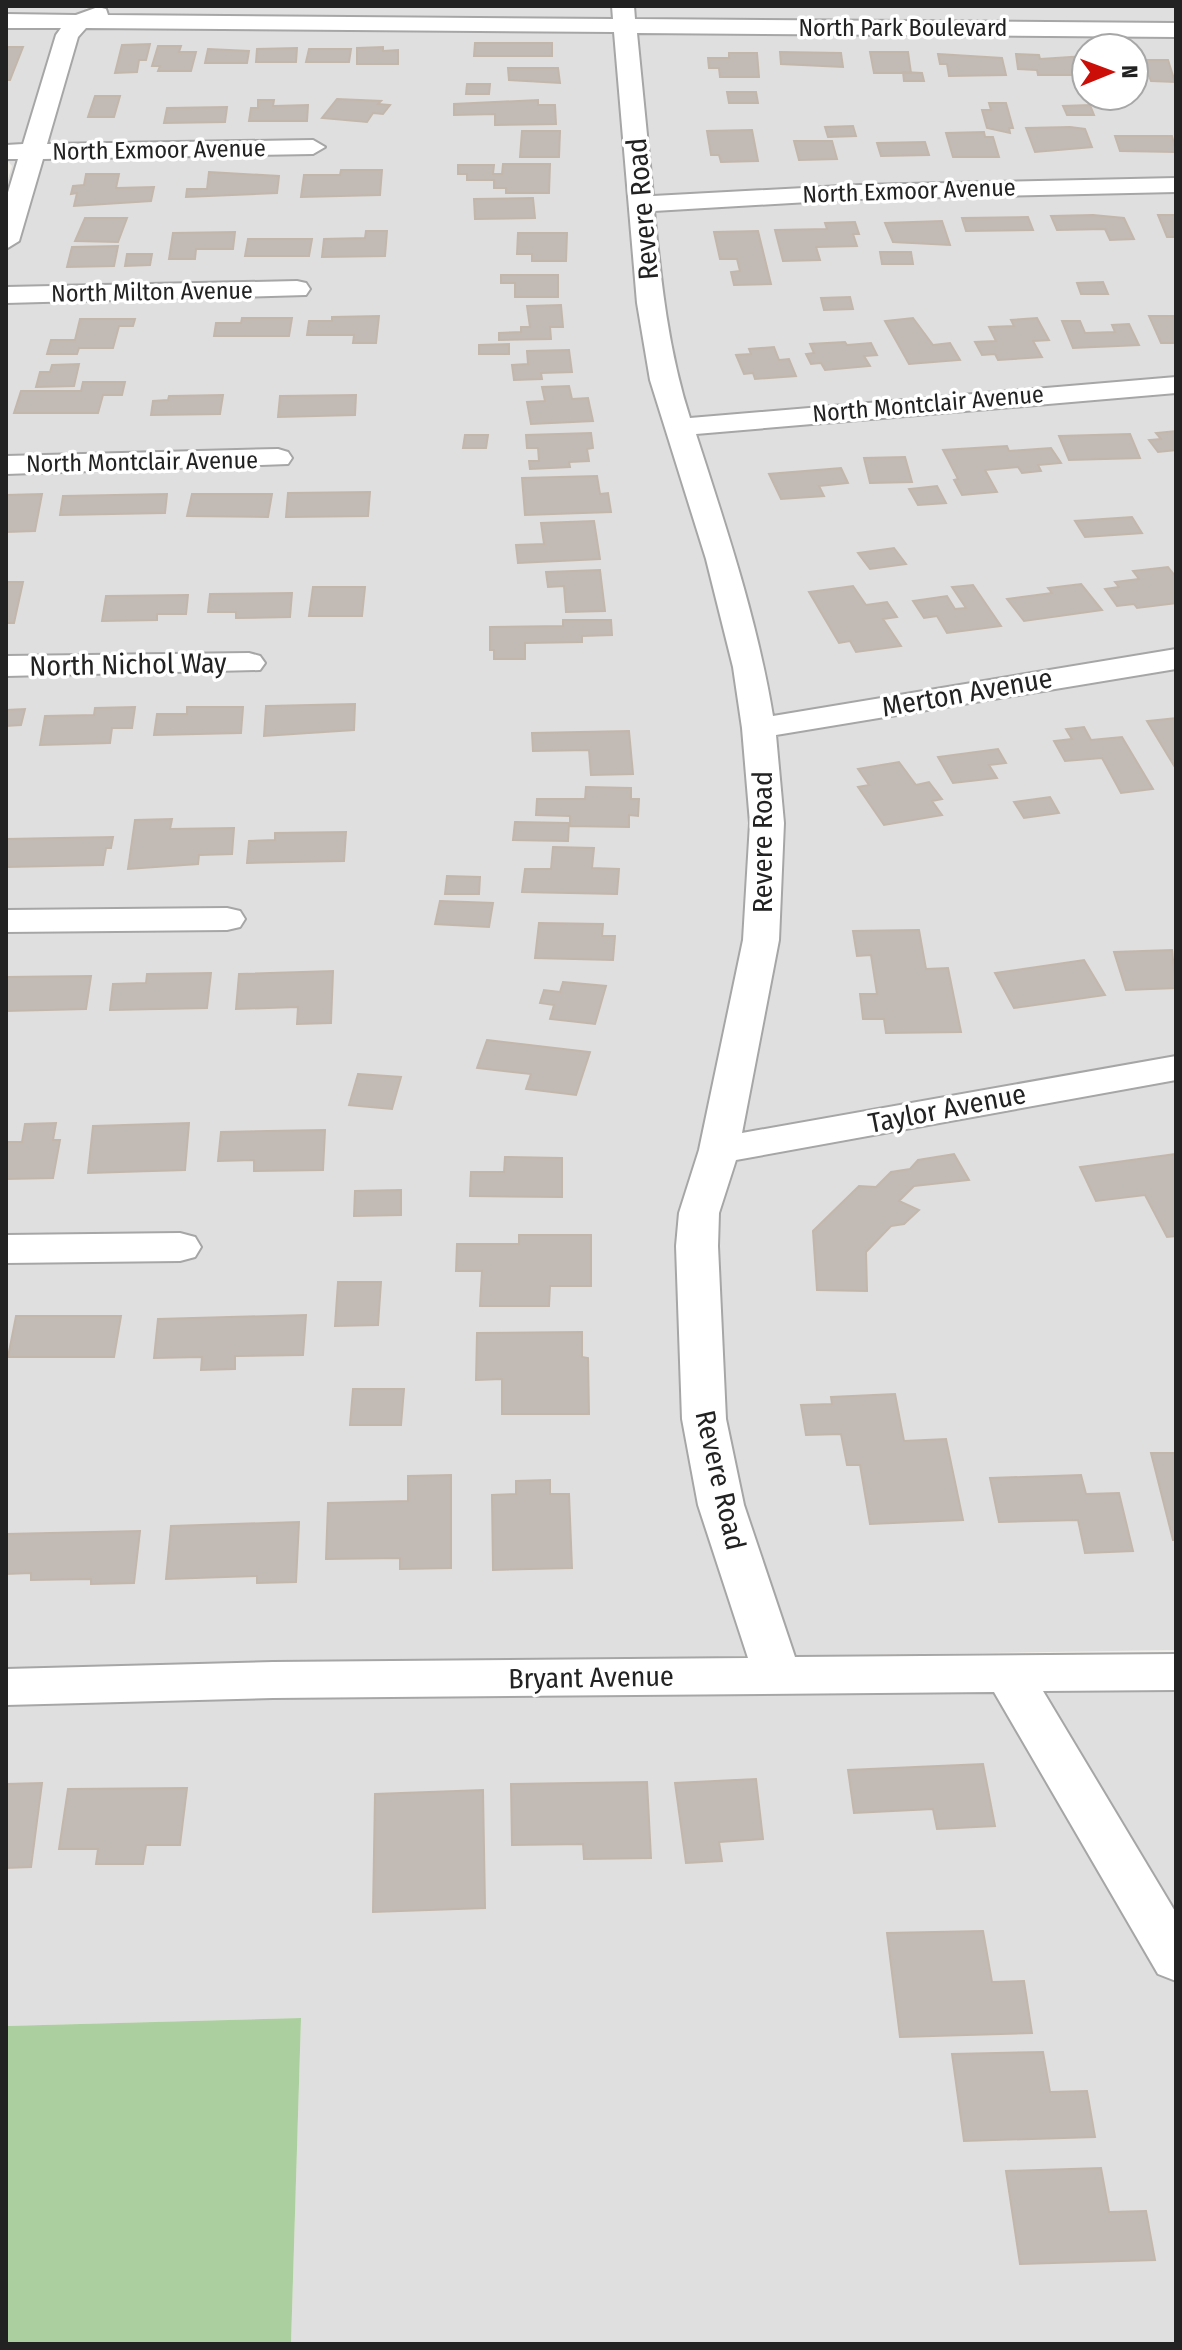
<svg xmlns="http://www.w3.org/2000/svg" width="1182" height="2350" font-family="'Fira Sans Condensed',sans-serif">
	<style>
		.residential { fill: #e0dfdf; fill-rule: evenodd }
		.forest { fill: #accfa0 }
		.building { fill: #c2bbb5; stroke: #c3b7ac; stroke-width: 2 }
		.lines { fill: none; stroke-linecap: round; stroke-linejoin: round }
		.minor-casing { stroke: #a6a6a6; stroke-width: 4 }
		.minor { fill: #fff; fill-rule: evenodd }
		.labels { text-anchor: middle; stroke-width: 7; stroke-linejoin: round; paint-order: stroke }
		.far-street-label { font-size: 24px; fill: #222; stroke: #fff }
		.street-label { font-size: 28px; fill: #222; stroke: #fff }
	</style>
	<rect width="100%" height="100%" fill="#f1efe9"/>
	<path class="residential" d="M6 6H89L71 23 6 22Z
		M109 6H1176V27L105 20Z
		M6 26 1176 35V1650L321 1663 1176 1680V2344H291L301 2018 6 2026V186L12 166 6 159ZM1086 48H1134V96H1086Z"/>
	<path class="forest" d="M301 2018 291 2344H6V2026Z"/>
	<path class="building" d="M475 43H552V56H474Z
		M150 44 146 60H139L137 72 115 73 122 45Z
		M158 46H181L179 52H196L191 71H158L160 66H152Z
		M6 47H23L10 80H6Z
		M383 47V51L398 50V64H357V48Z
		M297 48 296 62H256L257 49Z
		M208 49 249 51 247 63H205Z
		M309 49H351L349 62H306Z
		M780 52 841 53 843 67 781 64Z
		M870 52H908L911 73H874Z
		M729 53H757L759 77H720L719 68H709L708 58H729Z
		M938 54 1002 58 1006 75 949 76 947 64H940Z
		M1016 54 1039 55 1040 59 1085 56 1086 75H1038L1037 70 1018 69Z
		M1134 60H1168L1175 82 1151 81 1149 76H1134Z
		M508 68H558L560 83 509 80Z
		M903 72 922 73 924 81H904Z
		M467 84H490L489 94H466Z
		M727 92H756L758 103H729Z
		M95 96H120L114 117H88Z
		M337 99 381 101 378 104 390 105 383 114 373 113 367 122 322 118Z
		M258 100H274L273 106 308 105 307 121H249L251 108H258Z
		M538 100V105H555L556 124 495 125V114L454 115V104Z
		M989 103H1006L1013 128H1009L1010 133 987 128 982 110H991Z
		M1090 105 1094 115H1067L1063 106Z
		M227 107 225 122 164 123 167 108Z
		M853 126 856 136 828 137 825 127Z
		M1070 127 1085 129 1092 147 1035 152 1026 128Z
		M752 130 758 161 721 162 719 155H711L707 131Z
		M522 131H560L559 157H520Z
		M984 132 985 137H993L999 157H953L946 133Z
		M1115 136H1172L1176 152 1120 151Z
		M794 141H832L837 159 799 160Z
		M925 142 929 155 881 156 877 143Z
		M503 164H550L549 193H506V188H494V180H467V174H458V165H494L493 174H502Z
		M341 170H382L380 195 301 197 304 175H340Z
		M209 172 279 176 277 193 186 197 187 189H207Z
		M86 174H119L116 188 154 187 151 201 74 206 77 193 71 194 73 186 84 185Z
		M533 198 535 218 475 219 474 199Z
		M1093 215 1124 218 1134 239 1110 240 1105 229 1057 230 1051 216Z
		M1158 215H1176V237H1167Z
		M1028 217 1033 230 966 231 962 218Z
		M85 218H127L118 242 75 241Z
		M942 221 950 245 893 242 885 223Z
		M855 222 859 234H853L857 246 816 247 820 260 783 261 775 230 827 229 825 223Z
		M366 231H387L385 256 322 257 324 239 365 238Z
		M758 231 771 284 734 285 731 272 740 271 737 259H720L714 232Z
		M235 232 233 249H196L195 259H169L173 233Z
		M518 233H567L566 261H532V254H517Z
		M248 239H312L309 256H245Z
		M118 246 114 266 67 267 72 247Z
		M880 252H911L913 264H882Z
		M127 254H152L150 265 125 266Z
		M501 275H558V297H515V283H501Z
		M1103 282 1108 294H1081L1077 283Z
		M850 297 853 309 824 310 821 298Z
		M561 305 563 327H550L551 339 499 340V333L521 332V327H530L527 306Z
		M379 316 376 343H353L354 335H307L309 321H332V317Z
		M1149 316H1176V343H1161Z
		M242 318H292L289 336H214L216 323H241Z
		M913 318 933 345 950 343 960 360 909 364 885 321Z
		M1037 318 1049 340 1033 341 1042 357 998 360 995 354 982 355 975 342 996 341 989 327 1014 326 1011 320Z
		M80 319H135L133 326H119L113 348H79L77 354H47L51 340H75Z
		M1062 321H1080L1085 333 1115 332 1112 325 1129 324 1139 345 1073 348Z
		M845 342 847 345 871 343 877 355 864 356 870 366 825 370 821 363 811 364 806 354 814 353 810 344Z
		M509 344V354H479V345Z
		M774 347 779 360 789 359 796 376 755 379 753 373 744 374 736 355 751 354 749 349Z
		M569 350 572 372 541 373 542 379 514 380 512 365 528 364 527 351Z
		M79 364 74 386 36 387 40 372H50L52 365Z
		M83 382H125L122 395H103L98 413H14L21 391H81Z
		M569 386 572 399 588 398 593 421 531 424 527 402 545 401 542 387Z
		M223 395 220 414 151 415 153 401 168 400 169 396Z
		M356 395 355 415 278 417 280 396Z
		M1176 431V450L1158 452 1149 440 1161 439 1156 433Z
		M591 433 593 448 587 449 589 461 569 462 570 467 530 469 529 461H539L538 448H527L526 435Z
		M1130 434 1140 458 1069 460 1059 436Z
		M465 435H488L486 448H463Z
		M1007 446 1009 451 1051 448 1061 463 1038 465 1041 471 1022 473 1018 467 985 470 997 492 962 495 954 480 958 479 943 450Z
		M905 457 912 482 870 483 864 458Z
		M841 468 848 483 819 486 824 496 781 499 769 474Z
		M597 476 600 494 608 493 611 512 525 515 522 478Z
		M937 486 946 503 918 505 909 489Z
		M370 492 368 516 286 517 288 493Z
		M42 494 35 531 6 532V495Z
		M167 494 165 513 60 515 63 496Z
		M192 494H272L268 517 187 516Z
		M1132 517 1142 533 1085 537 1075 521Z
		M594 521 600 559 518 563 516 545 544 544 541 523Z
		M894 548 906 564 870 569 858 553Z
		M1168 567 1176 577V603L1137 608 1134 604 1117 606 1105 589 1119 587 1115 582 1139 579 1133 571Z
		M600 570 605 611 566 612 564 586 548 587 546 572Z
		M6 582H23L14 623H6Z
		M1081 584 1102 610 1024 621 1007 599 1052 593 1048 588Z
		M973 585 1001 626 947 633 937 616 924 618 913 601 947 596 955 609 966 608 952 587Z
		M853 586 866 605 887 602 897 617 883 619 901 646 856 652 850 641 839 643 809 592Z
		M313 587H365L362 616H309Z
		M292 593 290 617 236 618V612H208L210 594Z
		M188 595 186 614H157V620L102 621 106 596Z
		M563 620H611L612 635 582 636V642L525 643V659H494V650H490V627L563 626Z
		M355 704 354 730 264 736 266 706Z
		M135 707 132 728H112L110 743 40 745 45 716 94 715 95 708Z
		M187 707H243L241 733 154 735 157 714H187Z
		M25 709 21 725 6 726V710Z
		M1176 718V769L1147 721Z
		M1084 727 1091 740 1122 737 1153 789 1121 793 1102 758 1065 761 1054 741 1072 739 1066 729Z
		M629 731 633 774 591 775 589 750 533 751 532 733Z
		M998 749 1006 763 989 765 997 778 953 783 938 757Z
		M899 762 916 785 929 782 942 799 932 801 942 815 884 825 858 787 869 785 858 769Z
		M586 787 631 788V799H639L638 816 629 815V827L570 826V816L536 815 537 799H585Z
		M1050 797 1059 813 1024 818 1014 802Z
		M172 819 170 829 234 828 232 854 199 855 198 864 128 869 135 820Z
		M515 822 569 823 568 841 513 840Z
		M346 832 344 861 247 863 249 841 275 840V833Z
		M113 837 111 848H106L103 865 6 867V839Z
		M553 847 594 848 592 868 619 869 617 894 522 892 525 869H551Z
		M447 876 480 877 479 894H445Z
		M440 901 493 903 489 927 435 924Z
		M539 923 603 924 602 936H615L613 960 535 958Z
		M919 930 926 969 948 968 961 1032 886 1033 884 1019H863L860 994H877L871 955 857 956 853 931Z
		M1172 950 1176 988 1126 990 1114 952Z
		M1084 960 1105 995 1014 1008 995 973Z
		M333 971 331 1023 297 1024 298 1007 236 1009 239 974Z
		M211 973 207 1008 110 1010 113 984 146 983 147 974Z
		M91 976 86 1009 6 1011V977Z
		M563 982 606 986 595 1024 550 1019 554 1005 540 1003 544 990 560 992Z
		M487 1040 590 1052 576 1095 526 1089 531 1074 477 1068Z
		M358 1074 401 1077 392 1109 349 1105Z
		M56 1123 53 1140H60L53 1178 6 1179V1142H22L25 1124Z
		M189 1123 185 1170 88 1173 93 1126Z
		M325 1130 323 1170 254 1171V1160L218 1161 221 1132Z
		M954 1154 969 1180 914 1186 899 1201 919 1210 904 1224 891 1226 866 1252 867 1291 817 1290 813 1231 859 1186 876 1187 891 1172 910 1169 918 1160Z
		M1176 1154V1236L1167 1237 1145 1195 1096 1201 1080 1167Z
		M505 1157 562 1158V1197L470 1196 471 1172H504Z
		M401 1190V1215L354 1216 355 1191Z
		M519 1235H591V1286H550L549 1306H480L482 1271H456L457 1244H519Z
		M338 1282H381L378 1325 335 1326Z
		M306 1315 303 1355 235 1356V1369L201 1370 202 1357 154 1358 158 1319Z
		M16 1316H121L114 1357H8Z
		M582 1332V1357L588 1358 589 1414H502V1379L476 1380 477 1333Z
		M353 1389H404L401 1425H350Z
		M895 1394 904 1441 946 1439 963 1520 870 1524 860 1465H847L841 1434 806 1435 801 1405 832 1404 831 1397Z
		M1151 1453H1176V1540H1173Z
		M451 1475V1568L400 1569V1558L326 1559 328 1503 408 1501V1476Z
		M1081 1475 1086 1494 1119 1493 1133 1551 1085 1553 1078 1520 999 1522 990 1478Z
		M550 1480V1494H569L572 1568 493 1570 492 1495 516 1494V1481Z
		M299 1522 296 1582 257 1583V1576L166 1579 171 1526Z
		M140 1531 134 1583 91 1584V1579L31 1580V1573L6 1574V1534Z
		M983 1764 995 1826 937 1829 933 1809 854 1813 848 1770Z
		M756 1779 763 1839 719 1842 722 1861 686 1863 675 1783Z
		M647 1782 651 1858 584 1859 583 1844 512 1845 511 1784Z
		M42 1783 31 1867 6 1868V1784Z
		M187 1788 180 1845H146L143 1864H96L98 1849H59L68 1789Z
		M483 1790 485 1908 373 1912 375 1794Z
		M983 1931 992 1982 1024 1981 1032 2033 900 2037 887 1933Z
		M1043 2052 1050 2092 1087 2091 1095 2137 964 2141 952 2054Z
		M1101 2168 1109 2212 1146 2211 1155 2260 1020 2264 1006 2171Z"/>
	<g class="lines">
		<g class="minor-casing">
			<path id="minor" d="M612 6H634L635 19 1176 23V37L637 33 653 196 860 185 1176 178V192L860 199 654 211C661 281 668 350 690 418L1176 377V393L696 434C726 527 757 619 773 716L1176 649V669L776 735 784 823 779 940 742 1133 1176 1056V1080L736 1160 719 1213 718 1246 726 1419 744 1505 795 1657 1176 1654V1690L1043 1691 1176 1913V1981L1158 1974 994 1692 273 1698 6 1705V1669L273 1662 748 1658 698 1505 682 1419 676 1246 679 1213 699 1150 743 940 750 823 742 728 733 667 706 559 650 380 637 303 614 32 86 28 78 37 47 144 313 140 325 147 313 154 43 159 19 241 6 249V199L18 159H6V145L23 144 56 35 61 28H6V14L76 15 98 7 106 9 108 15 613 19Z
				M297 281 306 283 310 289 306 295 6 303V287Z
				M278 449 288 452 292 458 288 464 6 474V456Z
				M249 653 260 656 265 663 260 670 6 676V656Z
				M227 908 240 911 245 919 240 927 227 930 6 932V910Z
				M180 1233 195 1237 201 1247 195 1257 180 1261 6 1263V1235Z"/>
		</g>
		<use href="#minor" class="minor"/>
	</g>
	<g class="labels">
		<g class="far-street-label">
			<text x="903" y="36">North Park Boulevard</text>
			<text transform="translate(159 150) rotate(-1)" y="8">North Exmoor Avenue</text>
			<text transform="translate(909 191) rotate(-2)" y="8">North Exmoor Avenue</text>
			<text transform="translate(152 292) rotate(-1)" y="8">North Milton Avenue</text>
			<text transform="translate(928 404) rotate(-5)" y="8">North Montclair Avenue</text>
			<text transform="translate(142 462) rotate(-1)" y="8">North Montclair Avenue</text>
		</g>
		<g class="street-label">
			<text transform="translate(642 209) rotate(-95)" y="10">Revere Road</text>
			<text transform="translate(128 664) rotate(-1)" y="10">North Nichol Way</text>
			<text transform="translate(967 692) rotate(-10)" y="10">Merton Avenue</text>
			<text transform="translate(762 842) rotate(-90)" y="10">Revere Road</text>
			<text transform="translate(947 1108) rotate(-11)" y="10">Taylor Avenue</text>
			<text transform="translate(721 1480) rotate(77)" y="10">Revere Road</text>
			<text transform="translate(591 1677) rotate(-1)" y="10">Bryant Avenue</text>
		</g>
	</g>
	<rect width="1182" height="2350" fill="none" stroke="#222222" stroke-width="16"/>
	<g transform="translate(1110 72) rotate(89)"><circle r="38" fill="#ffffff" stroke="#a7a7a7" stroke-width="2"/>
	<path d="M0-6L14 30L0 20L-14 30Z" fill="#cb0f08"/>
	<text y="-12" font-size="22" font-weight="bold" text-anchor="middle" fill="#222222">N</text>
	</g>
</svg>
